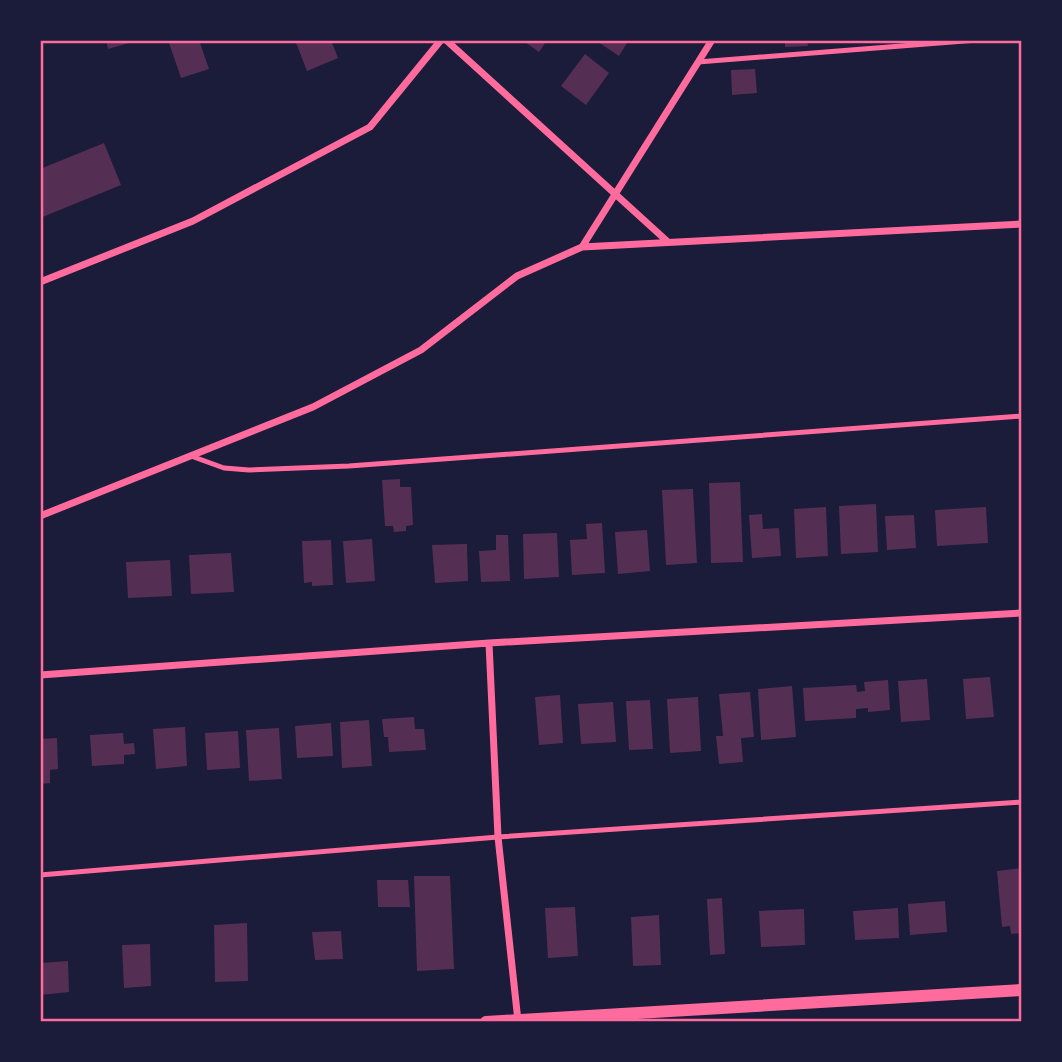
<svg xmlns="http://www.w3.org/2000/svg" width="1062" height="1062" font-family="Figtree,sans-serif">
	<style>
		.building { fill: #542f53 }
		.lines { fill: none; stroke-linecap: round; stroke-linejoin: round }
		.service { stroke: #ff6b9d; stroke-width: 5 }
		.minor { stroke: #ff6b9d; stroke-width: 7 }
		.tertiary { stroke: #ff6b9d; stroke-width: 12 }
		.neatline { fill: none; stroke: #ff6b9d; stroke-width: 2.5 }
	</style>
	<rect width="100%" height="100%" fill="#1b1b3a"/>
	<path class="building" d="M106 40H136V41L108 49Z
		M168 40H199L209 69 181 78Z
		M295 40H331L338 58 307 71Z
		M522 40H547L539 52Z
		M595 40H629L619 56Z
		M785 40H807L808 46 785 47Z
		M585 54 609 73 586 105 561 86Z
		M755 69 757 93 732 95 731 70Z
		M104 143 121 185 40 218V169Z
		M400 479V487H411L413 525 406 526V531L394 532 393 526H385L382 480Z
		M740 482 743 562 711 563 709 483Z
		M693 489 697 563 666 565 662 490Z
		M876 504 878 552 841 554 839 506Z
		M826 507 828 556 796 558 794 509Z
		M986 507 988 543 937 546 935 510Z
		M762 514 763 529 779 528 781 556 752 558 749 515Z
		M914 515 916 548 887 550 885 516Z
		M602 523 605 573 572 575 570 540 587 539 586 524Z
		M647 530 650 571 618 574 615 532Z
		M557 533 559 577 524 579 523 534Z
		M496 535H508L510 581 481 582 479 551 496 550Z
		M372 539 375 581 346 583 343 541Z
		M331 540 333 585 312 586V582L304 583 302 541Z
		M467 544 468 581 435 583 432 545Z
		M231 553 234 592 191 594 189 555Z
		M170 560 172 596 128 598 126 562Z
		M990 677 994 717 966 719 963 679Z
		M927 679 930 720 901 722 898 681Z
		M888 680 890 710 868 712V708L856 709V718L805 721 803 688 856 685 857 692 865 691 864 682Z
		M792 686 796 737 761 740 758 689Z
		M750 692 754 737 741 738 743 762 719 764 716 736H723L719 694Z
		M560 695 563 743 539 745 535 697Z
		M698 697 701 751 670 753 667 699Z
		M650 700 653 749 629 750 626 701Z
		M613 702 616 742 581 744 578 704Z
		M414 717 415 729H424L426 750 389 752 388 737H384L382 719Z
		M369 720 372 766 342 768 340 722Z
		M331 723 333 756 297 758 295 726Z
		M185 727 187 766 156 769 153 729Z
		M279 728 282 779 249 781 246 730Z
		M238 731 240 768 207 770 205 733Z
		M123 733 124 744 134 743 135 754 124 755V764L92 766 90 735Z
		M57 738 58 769 50 770V783L40 784V739Z
		M1022 868V933L1011 934 1010 926 1002 927 997 871Z
		M414 876H450L454 969 417 971Z
		M377 880H408L410 907H378Z
		M722 898 725 954 710 955 707 899Z
		M945 901 947 932 910 935 908 904Z
		M575 907 578 956 548 958 545 908Z
		M898 908 899 938 855 940 853 911Z
		M804 909 805 945 761 947 759 911Z
		M659 915 661 965 633 966 631 917Z
		M247 923 248 981 215 982 214 925Z
		M341 931 343 959 315 960 312 932Z
		M150 944 151 986 124 988 122 945Z
		M68 961 69 992 40 995V963Z"/>
	<g class="lines">
		<path class="service" d="M698 62 977 40
			M191 456 224 468 249 470 349 466 1022 416
			M40 875 498 837 1022 802"/>
		<path class="minor" d="M446 40 668 242
			M582 247 1022 224
			M40 282 193 221 370 127 441 40
			M40 516 313 407 421 350 517 276 582 247 712 40
			M489 643 498 837 518 1021
			M40 675 489 643 1022 613"/>
		<path class="tertiary" d="M486 1022 1022 990"/>
	</g>
	<rect width="1062" height="1062" fill="none" stroke="#1b1b3a" stroke-width="84"/>
	<rect x="42" y="42" width="978" height="978" class="neatline"/>
</svg>
